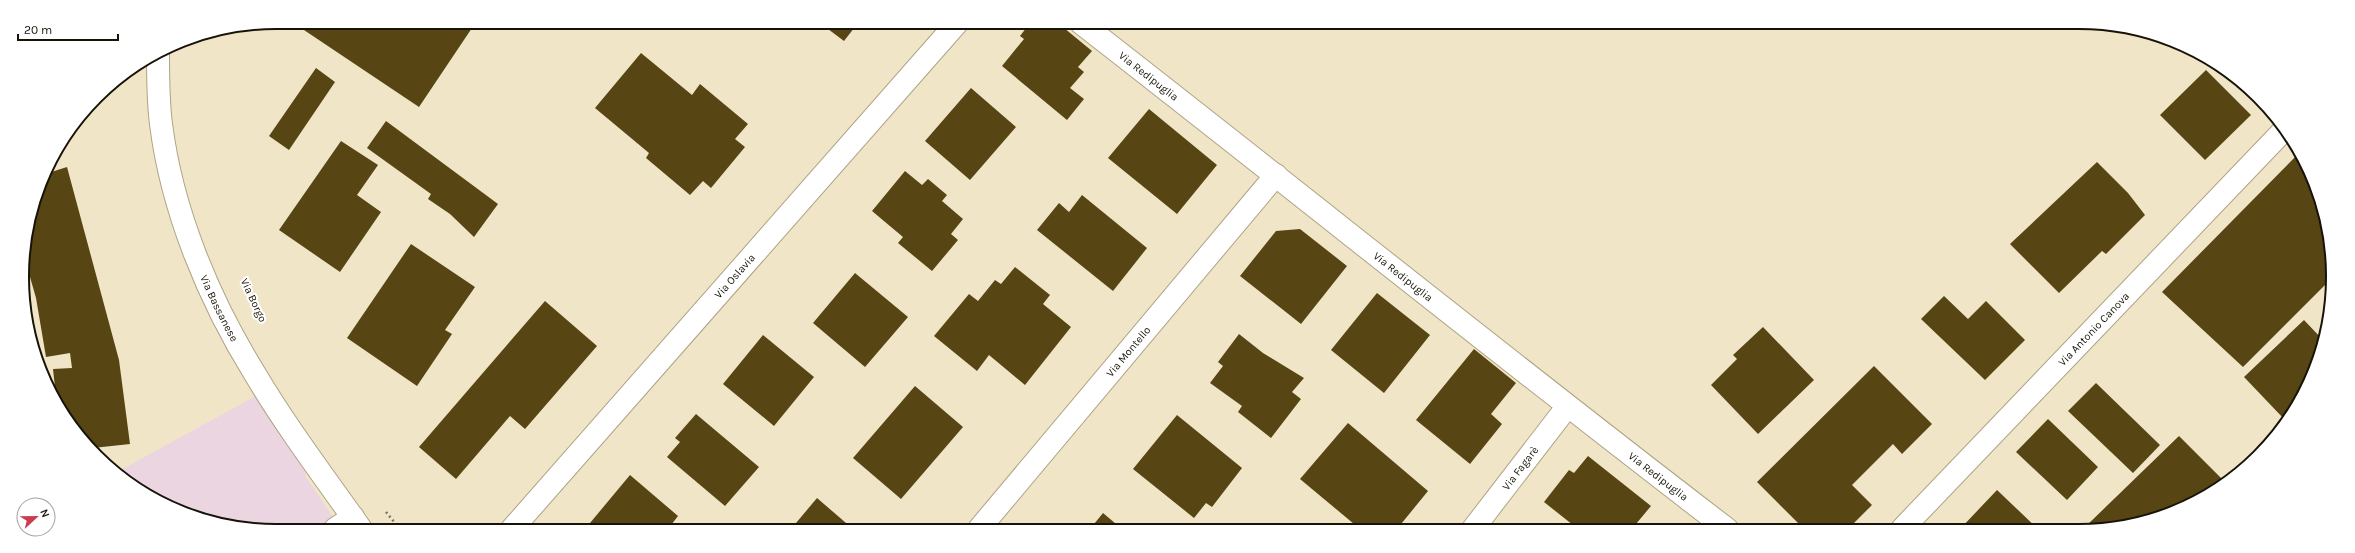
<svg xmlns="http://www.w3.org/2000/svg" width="2355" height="553" font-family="Karla,sans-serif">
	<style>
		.commercial { fill: #ebd5e1 }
		.building { fill: #574613 }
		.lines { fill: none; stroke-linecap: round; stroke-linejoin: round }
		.minor-casing { stroke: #aea386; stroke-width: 24 }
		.tertiary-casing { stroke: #aea386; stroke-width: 24 }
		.path { stroke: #79725e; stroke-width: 2.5; stroke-dasharray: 2 3; stroke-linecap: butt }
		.minor { stroke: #fff; stroke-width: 22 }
		.tertiary { stroke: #fff; stroke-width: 22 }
		.labels { text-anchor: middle; stroke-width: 4; stroke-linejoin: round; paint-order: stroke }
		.street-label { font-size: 11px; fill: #171308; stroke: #fff }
		.rim { fill: none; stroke: #171308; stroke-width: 2 }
	</style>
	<rect width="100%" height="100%" fill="#f1e5c7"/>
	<path class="commercial" d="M261 393 305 466 306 477 341 529H243L149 497 119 471Z"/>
	<path class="building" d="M292 22H476L419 107Z
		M799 23H814L809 30Z
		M820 23H858L844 41Z
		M1030 23H1058L1092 51 1078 67 1084 72 1070 88 1084 99 1067 120 1002 66 1024 39 1020 36Z
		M641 53 692 95 700 84 748 124 735 139 745 147 711 188 703 181 690 195 646 158 649 153 595 108Z
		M316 68 335 82 289 150 269 136Z
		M2206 70 2251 115 2205 160 2160 115Z
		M971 88 1016 127 970 180 925 141Z
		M1149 109 1217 165 1177 214 1108 158Z
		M386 121 498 204 474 237 450 214 428 199 431 194 367 148Z
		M341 141 378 165 357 195 381 212 340 272 279 230Z
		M2297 155 2324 211 2329 281 2243 367 2162 292Z
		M2097 162 2128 193 2145 215 2106 254 2102 251 2059 293 2010 244Z
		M67 167 119 360 130 444 93 448 75 432 56 397 53 369 72 368 70 353 46 357 36 298 24 256 45 174Z
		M905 171 922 185 928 179 947 195 942 201 963 219 951 234 958 240 932 271 898 243 903 237 872 211Z
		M1082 195 1147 248 1113 291 1037 230 1059 203 1069 212Z
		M1300 229 1347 266 1301 324 1240 276 1276 231Z
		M411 244 475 287 445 330 452 334 417 386 347 338Z
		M1015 267 1050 295 1043 304 1071 327 1025 385 989 355 977 371 934 336 969 294 978 301 995 280 1001 284Z
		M855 273 908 317 865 367 813 323Z
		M1377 293 1430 335 1384 393 1331 350Z
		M1944 296 1968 319 1986 301 2025 340 1985 380 1921 319Z
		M545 301 597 346 525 429 510 416 456 479 419 447Z
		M2304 320 2322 339 2307 389 2285 420 2244 377Z
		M1763 327 1814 380 1758 434 1711 385 1737 359 1733 355Z
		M1239 334 1263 353 1304 378 1292 392 1301 399 1271 438 1238 412 1242 406 1210 383 1223 366 1218 362Z
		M763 335 814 377 774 426 723 384Z
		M1474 349 1516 383 1491 414 1502 424 1470 464 1416 420Z
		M1874 366 1932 424 1902 454 1893 444 1852 485 1872 505 1848 529H1804L1757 482Z
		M2096 383 2160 445 2133 473 2068 411Z
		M915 386 963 427 901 499 853 458Z
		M696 414 759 467 725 506 667 457 680 442 675 438Z
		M1177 415 1242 468 1212 507 1206 503 1194 518 1133 469Z
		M2048 419 2098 467 2067 500 2016 452Z
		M1348 423 1428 491 1397 529H1360L1300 479Z
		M2179 436 2224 481 2191 505 2111 529H2083Z
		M1588 456 1651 506 1636 524 1640 529H1578L1544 502 1569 470 1574 473Z
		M630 475 678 516 668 529H585Z
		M1997 490 2038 529H1960Z
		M817 498 853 529H791Z
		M1103 513 1122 529H1090Z"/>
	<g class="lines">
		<g class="minor-casing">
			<g id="minor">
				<path id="s1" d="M1081 23C1297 191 1510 363 1727 529"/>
				<path d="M335 529 353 517"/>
				<path id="s2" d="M512 529 957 23"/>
				<path id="s3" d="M979 529 1276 175"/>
				<path id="s4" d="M1473 529 1567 407"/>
				<path id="s5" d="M1902 529 2284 130"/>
			</g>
		</g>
		<g class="tertiary-casing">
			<g id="tertiary">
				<path id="s6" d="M158 54C158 78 158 101 161 124 172 211 209 300 255 374 287 428 325 478 361 529"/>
			</g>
		</g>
		<path class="path" d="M386 512 400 529"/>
		<use href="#minor" class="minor"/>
		<use href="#tertiary" class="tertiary"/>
	</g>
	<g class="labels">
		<g class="street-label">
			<text dy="4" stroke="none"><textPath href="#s1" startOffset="86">Via Redipuglia</textPath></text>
			<text dy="4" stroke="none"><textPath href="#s2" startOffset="337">Via Oslavia</textPath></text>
			<text dy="4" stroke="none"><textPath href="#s1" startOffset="410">Via Redipuglia</textPath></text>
			<text transform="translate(254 300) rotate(65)" y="4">Via Borgo</text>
			<text dy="4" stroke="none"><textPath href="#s6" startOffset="264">Via Bassanese</textPath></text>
			<text dy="4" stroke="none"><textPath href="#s5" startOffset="277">Via Antonio Canova</textPath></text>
			<text dy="4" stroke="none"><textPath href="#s3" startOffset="232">Via Montello</textPath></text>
			<text dy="4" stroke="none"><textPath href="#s4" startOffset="77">Via Fagarè</textPath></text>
			<text dy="4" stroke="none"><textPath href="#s1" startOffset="734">Via Redipuglia</textPath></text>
		</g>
	</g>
	<path d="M0 0H2355V553H0ZM276 29H2079A247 247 0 0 1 2326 276V277A247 247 0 0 1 2079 524H276A247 247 0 0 1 29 277V276A247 247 0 0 1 276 29Z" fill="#fff" fill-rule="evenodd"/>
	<path class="rim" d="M276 29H2079A247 247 0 0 1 2326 276V277A247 247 0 0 1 2079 524H276A247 247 0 0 1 29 277V276A247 247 0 0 1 276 29Z"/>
	<g transform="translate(36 517) rotate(68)"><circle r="19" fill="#ffffff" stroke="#a2a19c"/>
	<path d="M0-3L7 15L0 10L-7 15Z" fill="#cc3c4f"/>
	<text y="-6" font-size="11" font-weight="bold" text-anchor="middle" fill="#171308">N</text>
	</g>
	<path d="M18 34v6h100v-6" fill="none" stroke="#171308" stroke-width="2"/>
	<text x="24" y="34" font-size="12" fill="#171308" stroke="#ffffff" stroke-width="3" paint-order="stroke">20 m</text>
</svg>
